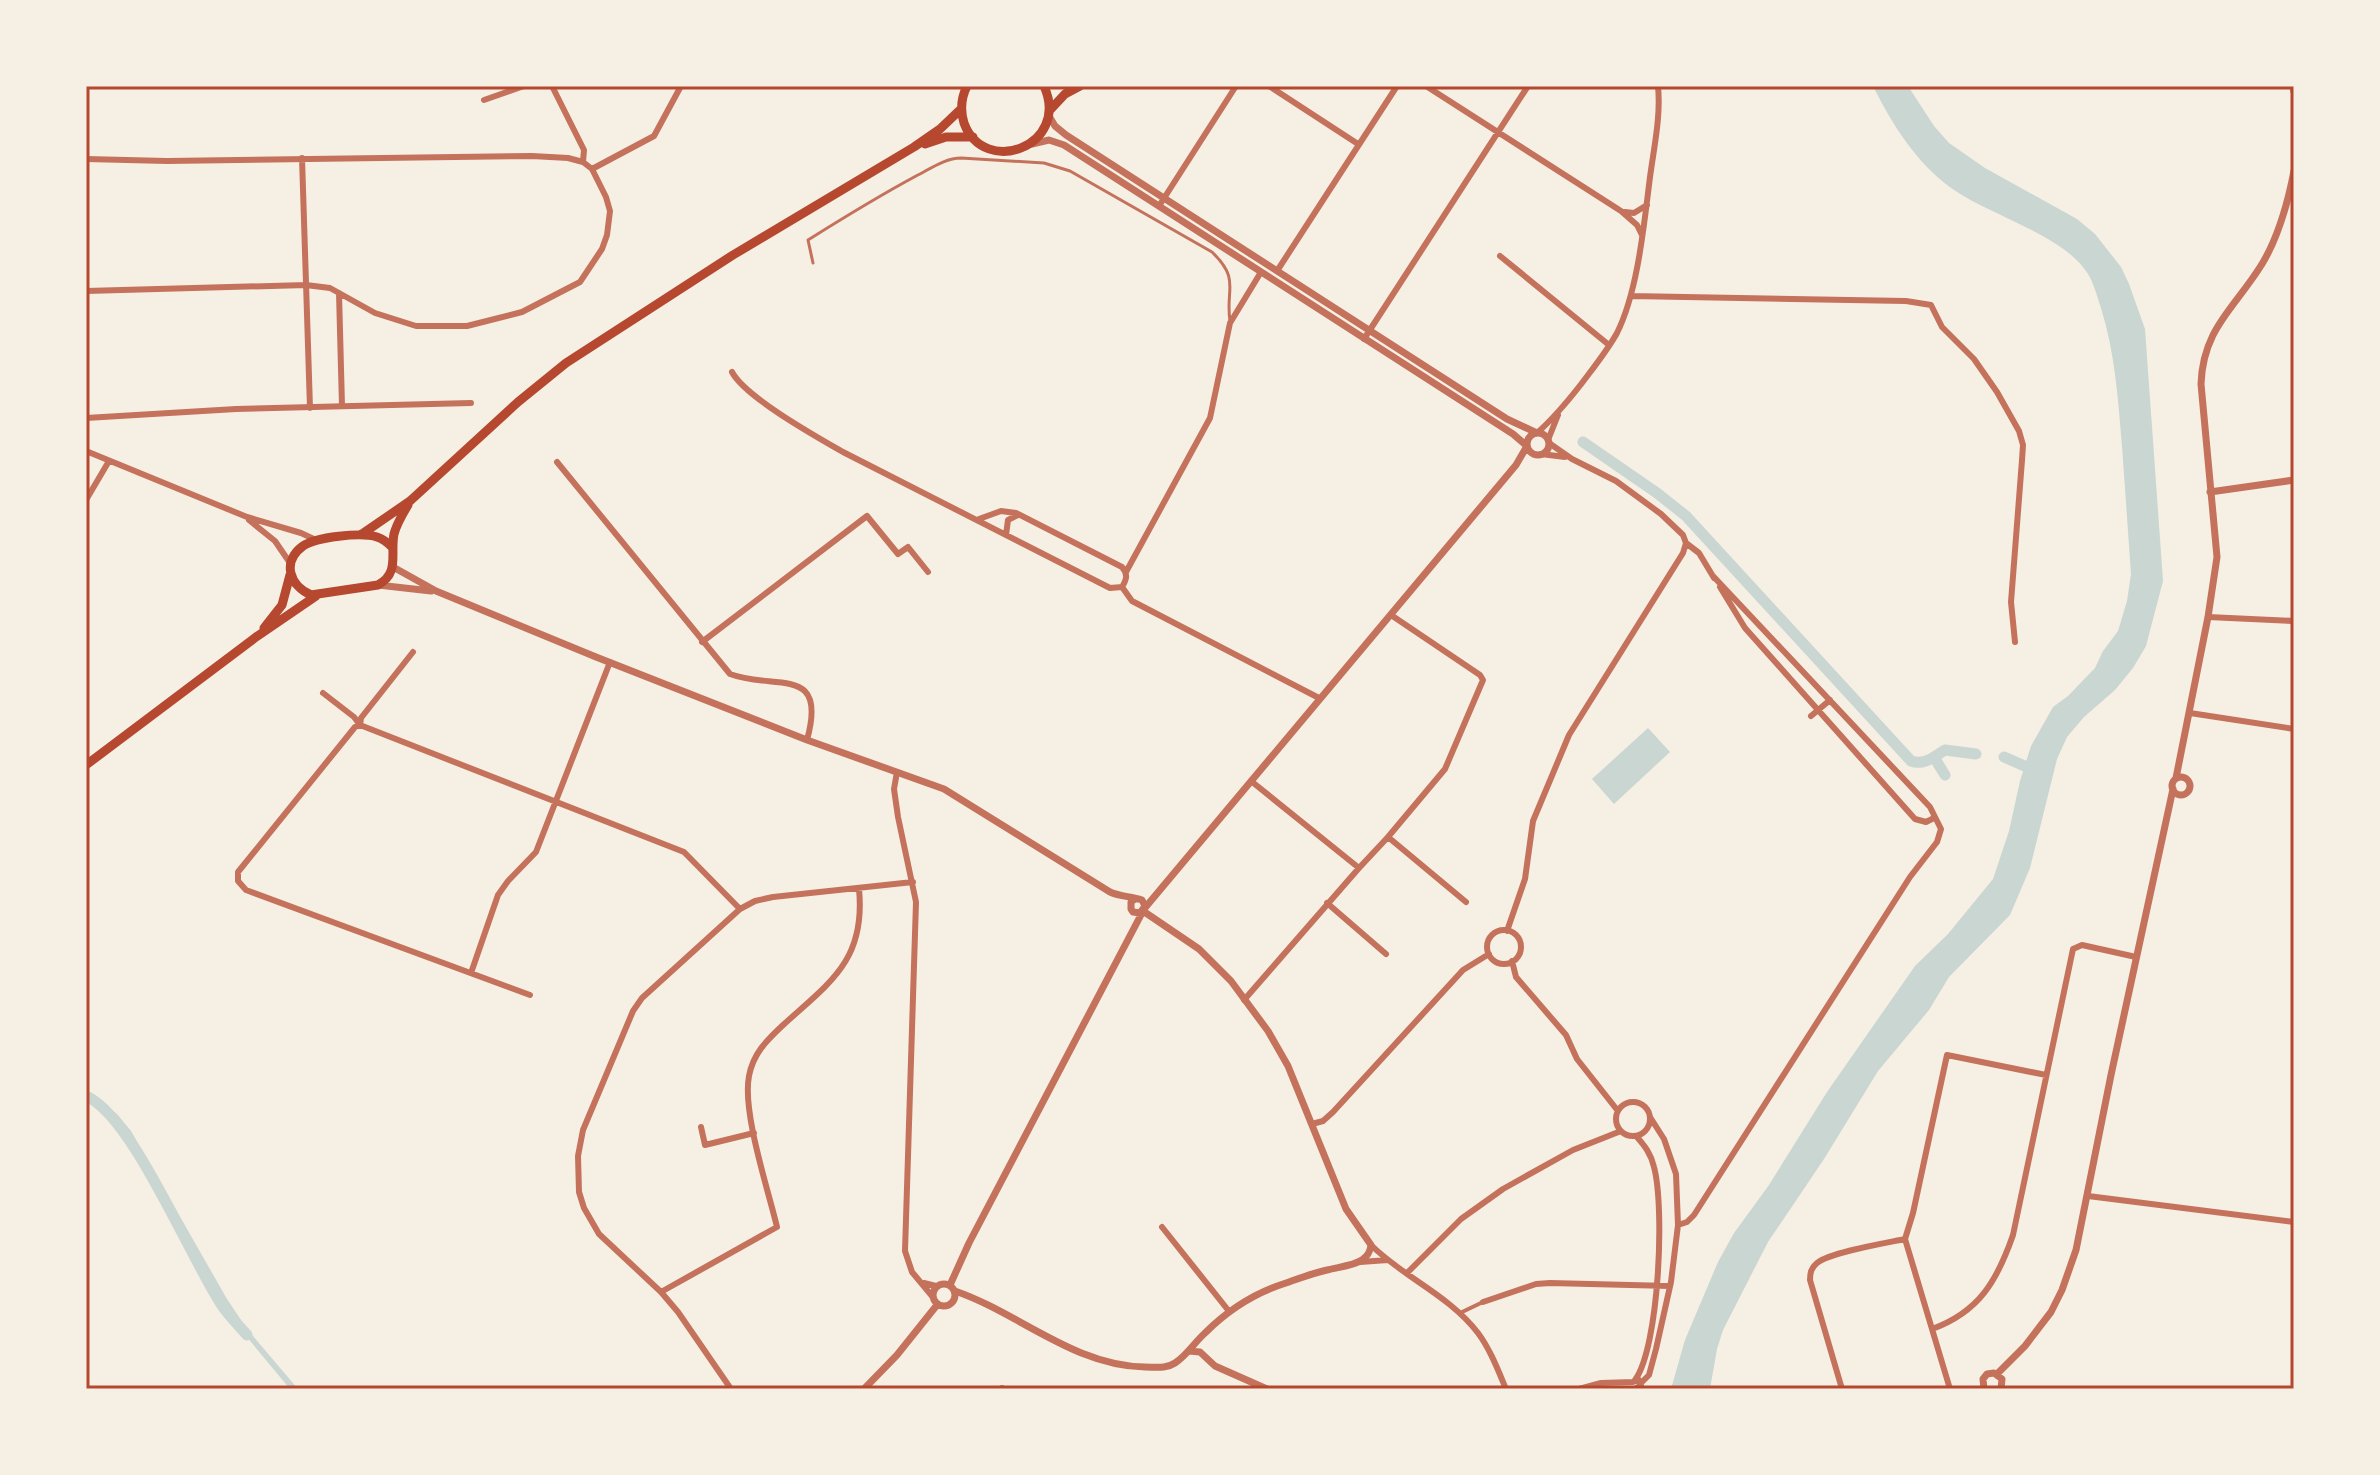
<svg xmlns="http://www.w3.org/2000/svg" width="2380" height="1475" font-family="'Source Sans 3',sans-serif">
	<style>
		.water { fill: #c9d6d2 }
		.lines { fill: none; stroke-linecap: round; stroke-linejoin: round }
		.canal { stroke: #c9d6d2; stroke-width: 11 }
		.service { stroke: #c5725c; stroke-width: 3 }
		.pedestrian { stroke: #c5725c; stroke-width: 4 }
		.minor { stroke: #c5725c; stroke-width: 6 }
		.tertiary { stroke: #c5725c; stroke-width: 7 }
		.primary { stroke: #b5482f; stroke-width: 9 }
		.neatline { fill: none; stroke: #b5482f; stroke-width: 3 }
	</style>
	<rect width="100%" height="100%" fill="#f6efe4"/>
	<path class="water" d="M1873 86H1908L1934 126 1949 143 1985 168 2077 219 2095 234 2121 267 2129 284 2145 329 2163 581 2146 646 2133 668 2115 690 2084 717 2067 737 2057 759 2030 868 2010 915 1949 977 1929 1010 1878 1071 1824 1159 1768 1242 1723 1330 1717 1349 1710 1389H1671L1685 1340 1718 1262 1734 1233 1769 1185 1827 1092 1915 966 1948 934 1993 879 2009 831 2020 781 2031 746 2053 707 2068 696 2095 668 2103 651 2118 631 2127 601 2131 574C2128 531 2125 488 2122 446 2118 398 2115 353 2101 308 2097 296 2094 284 2088 274 2065 236 1992 216 1954 190 1917 164 1893 126 1873 86Z
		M1648 728 1670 752 1614 804 1592 779Z
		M86 1090 117 1114 131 1131 227 1299 247 1329 298 1389H290L246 1336 215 1289 126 1131 108 1113 86 1097Z"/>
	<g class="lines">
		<path class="canal" d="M1583 442 1657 493 1686 516 1911 761C1924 766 1935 756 1945 750L1976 754
			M1934 757 1945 775
			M2004 757 2036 771
			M86 1096C133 1116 191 1260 223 1307 230 1317 239 1326 247 1335"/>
		<path class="service" d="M813 263 808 240C843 218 879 196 916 176 930 169 945 158 961 158L1044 163 1070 171 1212 252C1241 280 1225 289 1230 321"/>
		<path class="pedestrian" d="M1460 1313 1483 1302"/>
		<path class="minor" d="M1269 86 1358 144
			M1426 86 1621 211 1637 225 1642 235
			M484 100 524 86
			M302 158 310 408
			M86 159 167 161 532 156 568 158 583 162
			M592 169 654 136 681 86
			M1159 206 1236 86
			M1625 212 1634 213 1647 205
			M1500 256 1609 345
			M1277 271 1397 86
			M86 291 306 285 330 288 375 313 416 326H467L522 312 580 282 602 249 607 235 610 211 606 197 592 169 583 162 584 150 552 86
			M339 293 342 406
			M1631 296 1906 301 1931 305 1942 327 1974 359 1997 392 2019 431 2023 445 2022 460 2011 602 2015 642
			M1364 339 1528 86
			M732 372C745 397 817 437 843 452L1110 588 1122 587
			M86 418 236 409 471 403
			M1537 433C1554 418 1568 401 1582 383 1594 367 1607 351 1617 333 1638 291 1644 224 1650 177 1654 147 1661 116 1658 86
			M1548 440 1558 415
			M1549 443 1572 459 1616 481 1661 514 1683 535 1686 543 1699 553 1714 578
			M86 451 247 517 301 533 316 540
			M1541 454 1565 457
			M557 462 730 674C775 691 828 664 807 740
			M86 500 109 461
			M979 519 1001 511 1016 513 1122 567C1128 574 1127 579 1122 587
			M249 520 275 541 290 563
			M1006 535 1008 520 1018 515
			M1126 572 1210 418 1230 323 1261 272
			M1122 587 1132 601 1319 698
			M1720 587 1745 628 1915 819 1926 822 1934 818
			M2208 617 2294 621
			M702 642 867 516 898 554 908 547 928 572
			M413 652 361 718 360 725 355 727 238 872V881L246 890 530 995
			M323 693 354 717 360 725 684 852 740 909
			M2190 713 2294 729
			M1811 716 1830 700
			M897 772 894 789 898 817 916 902 905 1251 912 1272 932 1296
			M1251 781 1359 868 1388 837 1466 902
			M1388 837 1445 769 1483 680 1480 675 1391 615
			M1327 903 1386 954
			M1487 947a17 17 0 1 1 34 0a17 17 0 1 1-34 0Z
			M1507 931 1525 879 1533 821 1569 735 1683 553 1686 543
			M1512 961 1516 977 1566 1035 1577 1059 1618 1111
			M471 973 498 895 508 881 536 852 610 662
			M1244 1000 1359 868
			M1616 1119a17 17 0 1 1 34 0a17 17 0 1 1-34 0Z
			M1312 1124 1323 1121 1333 1112 1463 970 1489 954
			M701 1127 705 1145 754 1133
			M2088 1196 2294 1222
			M1678 1225 1687 1222 1694 1215 1910 877 1937 842 1941 829 1930 807 1713 576
			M1162 1227 1228 1310
			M1371 1245C1403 1277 1449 1295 1478 1333 1490 1349 1498 1370 1506 1389
			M1360 1262 1388 1260
			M1407 1273 1461 1219 1503 1189 1573 1150 1621 1131
			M924 1283 936 1286
			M661 1292 777 1227C768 1189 742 1112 749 1076 753 1054 766 1041 782 1026 829 983 866 961 859 889
			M1483 1302 1536 1284 1550 1283 1670 1286
			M1932 1329C1979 1312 1997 1281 2013 1235L2073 949 2082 945 2136 957
			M1635 1380C1659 1347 1665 1208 1654 1167 1651 1154 1645 1146 1636 1136
			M1641 1383 1649 1375 1656 1349 1671 1282 1678 1225 1676 1174 1664 1139 1650 1117
			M1002 1388V1389
			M731 1389 678 1312 661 1292 599 1234 584 1208 579 1192 578 1156 583 1130 633 1011 642 998 740 909 755 901 773 897 913 882
			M1579 1389 1601 1383 1633 1382 1639 1380 1641 1385 1635 1389
			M1842 1389 1810 1280C1810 1273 1811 1268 1817 1263 1831 1252 1886 1243 1905 1239
			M1950 1389 1905 1239 1913 1213 1947 1055 2046 1075"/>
		<path class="tertiary" d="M2293 86 2294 92
			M1049 116 1055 126 1066 135 1507 419 1537 433
			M1032 144 1049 140 1064 145 1513 434 1527 446 1516 465 1144 909
			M1527 444a11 11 0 1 1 22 0a11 11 0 1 1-22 0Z
			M2210 492 2294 480
			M393 567 436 591 596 657 807 740 944 789 1110 892C1121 897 1131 896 1142 900L1145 906 1140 913 1133 912 1131 909V902L1135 899
			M378 585 431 591
			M2172 786a9 9 0 1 1 18 0a9 9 0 1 1-18 0Z
			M2176 778 2208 617 2217 557 2201 384C2203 328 2235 308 2262 264 2279 236 2288 202 2294 171
			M933 1295a11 11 0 1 1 22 0a11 11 0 1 1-22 0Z
			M950 1285 969 1243 1143 911 1199 949 1231 981 1268 1031 1288 1066 1346 1209 1371 1245C1370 1252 1368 1256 1362 1260 1353 1266 1338 1267 1327 1270 1313 1273 1300 1278 1286 1283 1254 1293 1229 1309 1205 1333 1194 1343 1187 1355 1175 1363 1166 1369 1156 1367 1145 1367 1074 1366 1019 1313 955 1291
			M1189 1351 1200 1352 1215 1366 1267 1389
			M1997 1374 2025 1346 2051 1312 2062 1290 2076 1250 2111 1075 2173 789
			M864 1389 897 1355 937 1305
			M1984 1389 1983 1379 1987 1374 1994 1373 2002 1379 2001 1389"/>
		<path class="primary" d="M967 86C961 98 960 110 964 123 984 178 1071 146 1044 86
			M1050 110 1065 94 1080 86
			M925 144 946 137H973
			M362 534 410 501 518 402 566 363 733 255 914 147 940 129 961 109
			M392 547C387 542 383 539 377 537 361 532 316 537 303 546 281 562 290 586 311 595L378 585C400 573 390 554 394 534 397 523 402 515 408 505
			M264 628 282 605 290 575
			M86 765 256 637 316 596"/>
	</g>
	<rect width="2380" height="1475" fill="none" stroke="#f6efe4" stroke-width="176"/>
	<rect x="88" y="88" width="2204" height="1299" class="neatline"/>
</svg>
